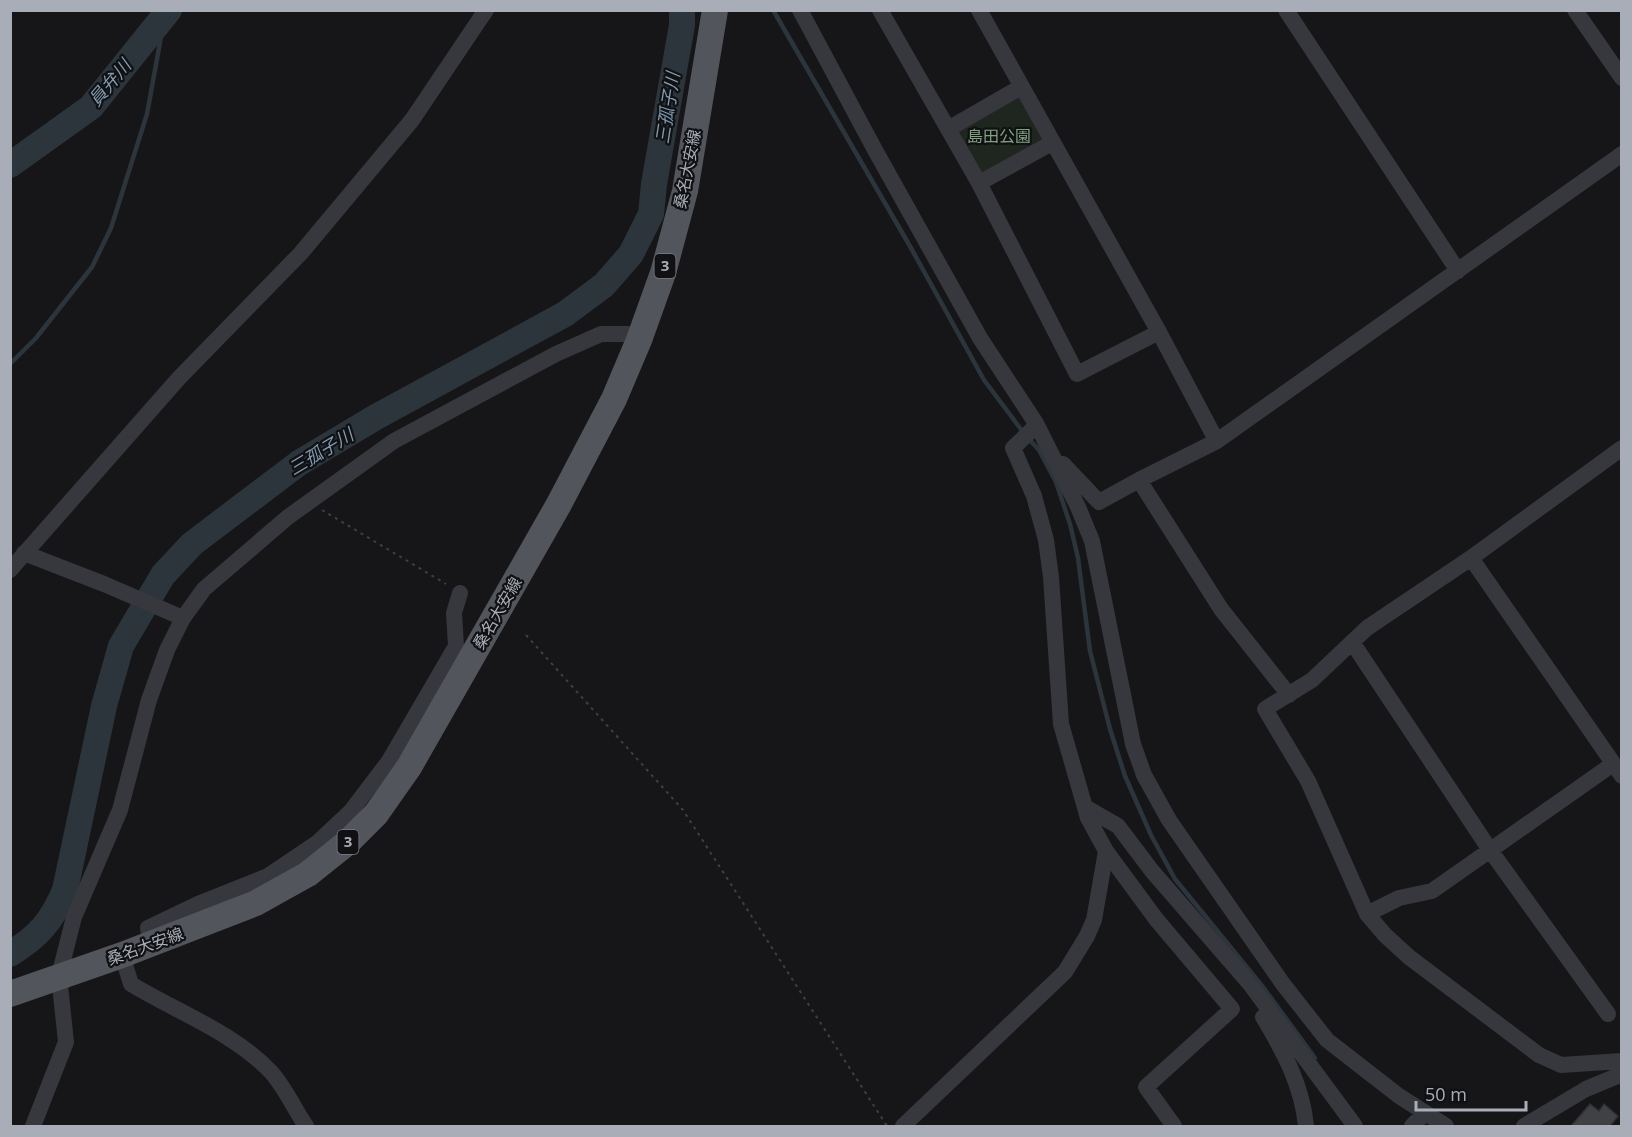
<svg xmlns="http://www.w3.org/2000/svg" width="1632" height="1137" font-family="'Open Sans','Noto Sans JP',sans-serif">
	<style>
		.green { fill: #1e261f }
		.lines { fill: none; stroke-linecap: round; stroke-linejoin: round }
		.stream { stroke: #2c353c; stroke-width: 4.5 }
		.river { stroke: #2c353c; stroke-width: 26 }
		.building { fill: #404145; stroke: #303034; stroke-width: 1.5 }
		.path { stroke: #3d3f44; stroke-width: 2; stroke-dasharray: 3 4.5; stroke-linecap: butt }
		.street { stroke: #37383d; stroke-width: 16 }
		.primary { stroke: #53555c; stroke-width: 26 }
		.labels { text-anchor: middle; stroke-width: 4.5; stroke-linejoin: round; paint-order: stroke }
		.shield { fill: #111113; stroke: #7b7e86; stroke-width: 1.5 }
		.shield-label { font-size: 15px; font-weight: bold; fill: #a8adb8 }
		.park-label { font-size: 16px; fill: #7fa381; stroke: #111113 }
		.street-label { font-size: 16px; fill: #a8adb8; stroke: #111113 }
		.water-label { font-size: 18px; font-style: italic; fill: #7f9bb3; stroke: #111113 }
	</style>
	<rect width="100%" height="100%" fill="#161618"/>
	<path class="green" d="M1019 92 1047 142 979 178 952 131Z"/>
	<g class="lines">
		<path class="stream" d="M773 10 911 248 984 380 1023 432
			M10 364 36 338 92 267 111 228 147 114 165 15
			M1028 438 1039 450 1056 482 1070 524 1078 558 1090 651 1110 729 1125 776 1151 835 1175 879 1263 987 1315 1058"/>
		<path class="river" d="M10 165 91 107 169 10
			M10 954C39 936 52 921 65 890L104 706 121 646 163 575 192 544 299 463 376 417 565 314 604 285 631 254 651 214 654 184 682 25V10"/>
	</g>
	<path class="building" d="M1590 1104 1599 1111 1604 1104 1618 1116 1610 1126H1571Z"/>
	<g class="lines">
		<path class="path" d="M322 510 446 584
			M526 635 683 810 887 1126"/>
		<path class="street" d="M800 10 875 150 980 338 1037 425 1078 507 1092 541 1133 744 1144 775 1169 820 1283 984 1327 1040 1399 1096 1446 1126
			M880 10 979 183 1077 374 1159 332
			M979 10 1159 332 1214 436
			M1286 10 1458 271
			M1575 10 1622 78
			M948 129 1021 87
			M979 183 1052 143
			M1622 448 1471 558 1367 628 1312 680 1265 709 1308 781 1367 914 1385 935 1409 957 1539 1055 1561 1065 1622 1061
			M1063 464 1099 502 1139 480
			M24 553 104 584 183 618
			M1471 558 1622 776
			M10 570 179 378 301 253 412 120 486 10
			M1352 642 1490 850 1608 1014
			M1289 695 1221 609 1139 480 1217 441 1622 154
			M1085 807 1118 826 1152 871 1250 984 1355 1126
			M1106 851 1156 919 1232 1009 1146 1087 1174 1126
			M1367 914 1399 898 1432 891 1613 764
			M151 944 148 928 198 904 268 876 317 843 351 811 389 761 456 646 454 613 460 593
			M122 955 131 984C177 1012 233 1032 271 1072 284 1086 295 1110 306 1126
			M1263 1017C1284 1052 1302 1085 1306 1126
			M33 1126 66 1042 59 976 74 917 120 810 149 700 167 650 183 618 204 589 288 517 394 441 556 354 601 334H627L639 340
			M903 1126 1065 972 1087 936 1094 920 1106 851 1088 818 1061 724 1051 577 1046 540 1034 496 1013 448 1037 425
			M1412 1126 1424 1114
			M1524 1126 1586 1089 1622 1074"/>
		<path class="primary" d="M10 994 122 955 256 903 308 874 348 842 376 814 409 767 559 504 614 399 639 340 663 273 685 191 715 10"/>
	</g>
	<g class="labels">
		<g class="shield">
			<rect x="654.5" y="254" width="21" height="24" rx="4.5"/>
			<rect x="337.5" y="830" width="21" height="24" rx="4.5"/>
		</g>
		<g class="shield-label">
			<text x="665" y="271">3</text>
			<text x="348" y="847">3</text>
		</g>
		<g class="park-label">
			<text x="999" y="142">島田公園</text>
		</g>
		<g class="street-label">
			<text transform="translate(687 169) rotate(-79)" y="6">桑名大安線</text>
			<text transform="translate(497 613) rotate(-60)" y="6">桑名大安線</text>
			<text transform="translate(145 946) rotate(-20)" y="6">桑名大安線</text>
		</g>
		<g class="water-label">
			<text transform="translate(110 83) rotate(-50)" y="6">員弁川</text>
			<text transform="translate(668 108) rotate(-81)" y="6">三孤子川</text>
			<text transform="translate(321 452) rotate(-31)" y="6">三孤子川</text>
		</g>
	</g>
	<rect width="1632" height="1137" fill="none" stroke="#a8adb8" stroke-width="24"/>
	<path d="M1416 1101v9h110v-9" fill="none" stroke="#a8adb8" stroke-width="3"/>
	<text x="1425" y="1101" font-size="18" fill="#a8adb8" stroke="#111113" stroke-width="4.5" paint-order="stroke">50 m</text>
</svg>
